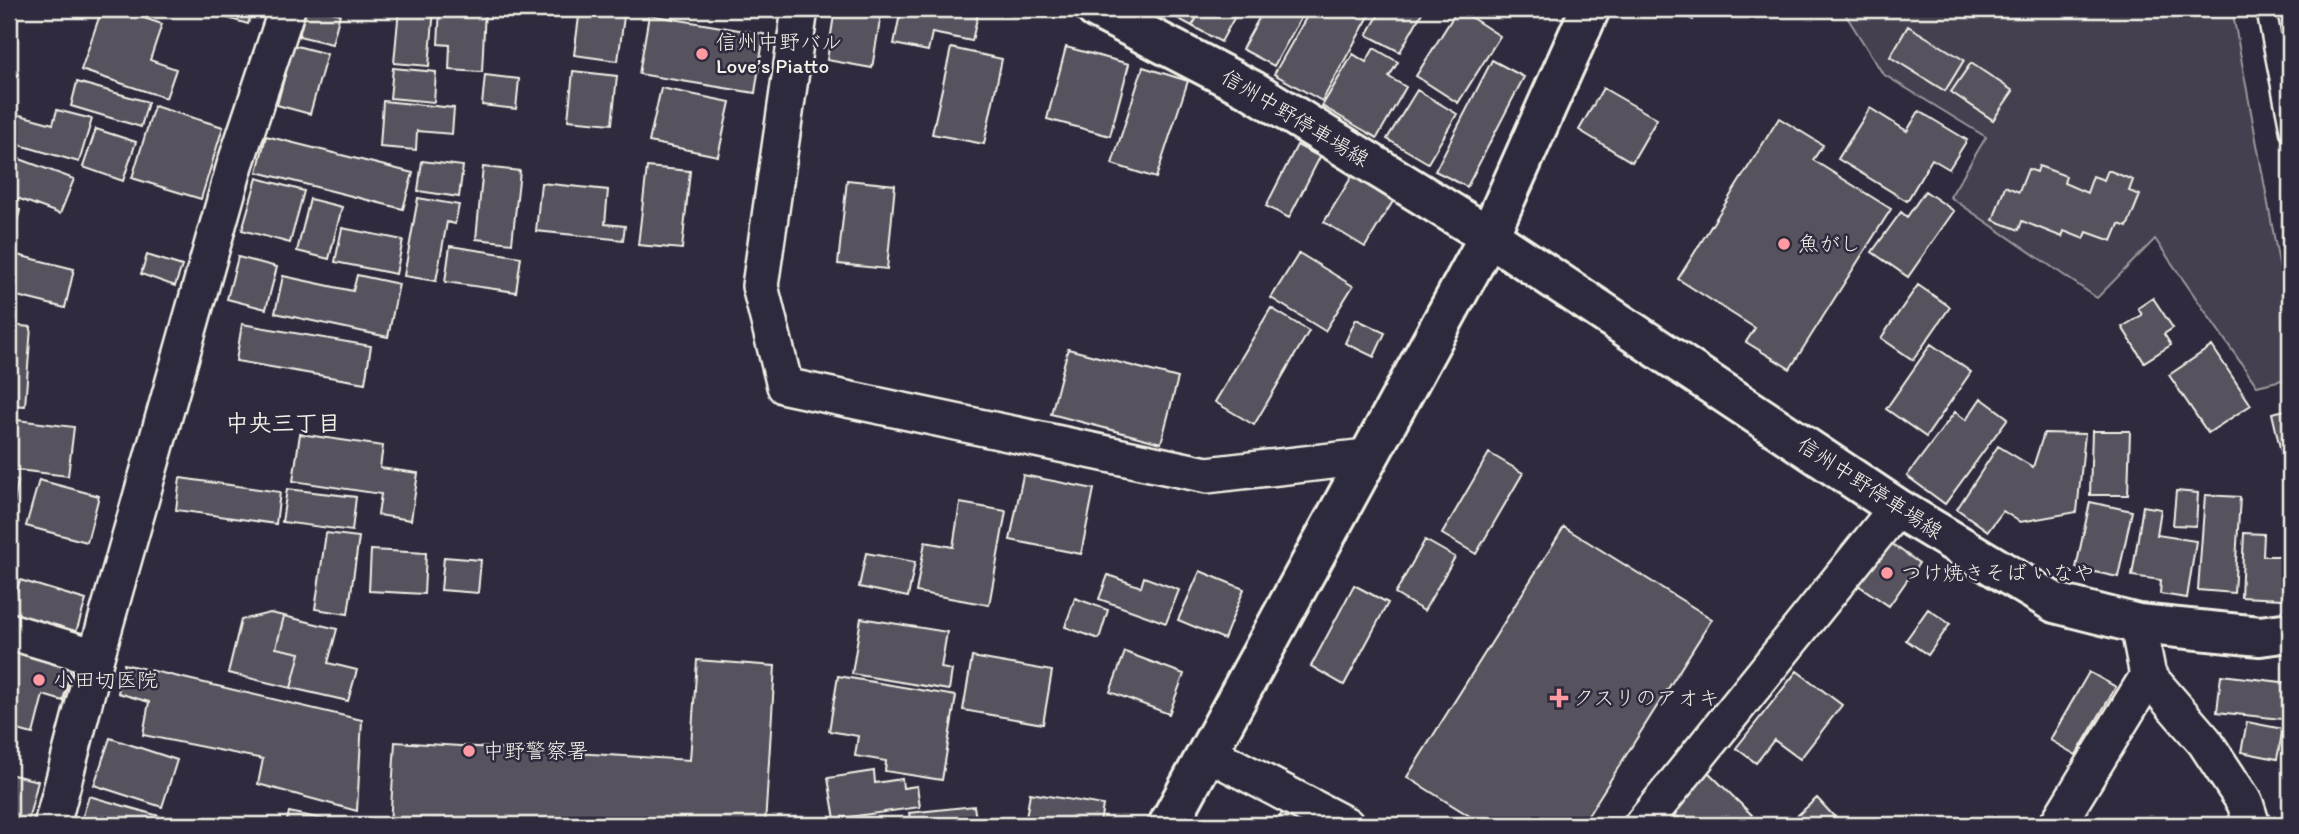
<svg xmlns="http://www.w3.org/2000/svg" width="2299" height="834" font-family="Itim,'Klee One',sans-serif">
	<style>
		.green { fill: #454050; stroke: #9c989c; stroke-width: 2 }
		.building { fill: #56525f; stroke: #f4f1e8; stroke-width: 2 }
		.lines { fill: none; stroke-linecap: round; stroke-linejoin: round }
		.lane-casing { stroke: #f4f1e8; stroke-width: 23 }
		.street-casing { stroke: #f4f1e8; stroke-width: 40 }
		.secondary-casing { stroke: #f4f1e8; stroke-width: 44 }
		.lane { stroke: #2f2a3d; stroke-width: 18 }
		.street { stroke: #2f2a3d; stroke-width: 35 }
		.secondary { stroke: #2f2a3d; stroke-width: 38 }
		.poi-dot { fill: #ff9aa2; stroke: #2f2a3d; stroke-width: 2.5 }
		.labels { text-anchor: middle; stroke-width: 5; stroke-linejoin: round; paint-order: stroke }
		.poi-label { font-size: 21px; fill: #f4f1e8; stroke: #2f2a3d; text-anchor: start }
		.street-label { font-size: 21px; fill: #f4f1e8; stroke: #2f2a3d }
		.neighbourhood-label { font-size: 23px; font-weight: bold; fill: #f4f1e8; stroke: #2f2a3d }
	</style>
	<rect width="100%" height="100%" fill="#2f2a3d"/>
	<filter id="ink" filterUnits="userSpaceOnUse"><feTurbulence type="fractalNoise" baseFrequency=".0143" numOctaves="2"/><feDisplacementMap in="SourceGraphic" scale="14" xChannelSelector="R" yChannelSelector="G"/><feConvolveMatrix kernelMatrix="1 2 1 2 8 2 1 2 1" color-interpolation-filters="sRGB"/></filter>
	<g filter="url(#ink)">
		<path class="green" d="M1842 9H2232L2290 323V378L2257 386 2155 239 2097 298 1950 197 1986 137 1883 74Z"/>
		<path class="building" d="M102 9H117L162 24 150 60 176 69 166 98 81 70Z
			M204 9H253L248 24 204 11Z
			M306 9H319L340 14 332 44 299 36Z
			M399 9H434L429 66 394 63Z
			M440 9H485L482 72 449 70 450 45 438 44Z
			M580 9H625L618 61 574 55Z
			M835 9H882L872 68 827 60Z
			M901 9H979L972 41 932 33 928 51 894 44Z
			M1160 9H1202L1192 26Z
			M1202 9H1239L1221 42 1192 26Z
			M1264 9H1306L1274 66 1242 49Z
			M1311 9H1373L1322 101 1274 74Z
			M1382 9H1424L1400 52 1367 35Z
			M1458 9 1500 36 1458 103 1416 76Z
			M1671 9H1699L1693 20Z
			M649 15 764 34 755 93 639 74Z
			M1908 26 1964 60 1945 91 1890 57Z
			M293 45 327 54 310 114 277 105Z
			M1066 47 1129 64 1110 136 1047 119Z
			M951 48 1002 59 984 144 932 134Z
			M1374 48 1398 62 1389 77 1406 87 1377 138 1322 106 1353 54 1366 62Z
			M1492 60 1524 77 1467 187 1435 171Z
			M1971 63 2013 91 1993 120 1951 92Z
			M1143 67 1188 81 1156 178 1112 164Z
			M393 68 436 72 434 102 390 98Z
			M573 71 617 76 612 124 568 120Z
			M485 75 519 79 516 109 482 105Z
			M77 82 148 102 141 127 71 106Z
			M661 88 730 102 718 156 649 142Z
			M1603 88 1657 119 1632 162 1579 130Z
			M1417 90 1457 114 1428 163 1387 139Z
			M383 101 454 108 452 134 417 131 416 150 380 147Z
			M154 106 223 127 201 199 132 178Z
			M1870 108 1907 131 1919 111 1967 140 1949 169 1932 159 1907 201 1838 159Z
			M57 110 92 119 79 162 9 142V112L53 124Z
			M1779 118 1823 145 1813 160 1891 209 1790 369 1746 342 1755 328 1678 279Z
			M96 129 136 142 123 181 83 167Z
			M266 136 413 173 403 209 257 172Z
			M1297 145 1320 157 1289 218 1266 206Z
			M9 155 74 179 60 214 9 195Z
			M422 161 463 166 459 197 418 191Z
			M2039 166 2066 176 2064 183 2087 193 2093 176 2104 180 2108 170 2133 180 2129 191 2140 195 2127 227 2119 224 2112 241 2087 232 2084 239 2064 231 2062 237 2022 221 2019 230 1993 220 2005 186 2019 192 2028 169 2037 172Z
			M483 167 520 171 512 243 476 239Z
			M647 167 690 171 682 249 638 245Z
			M1354 173 1395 198 1365 247 1324 222Z
			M257 178 304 191 290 243 242 230Z
			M847 180 895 185 887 269 838 264Z
			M541 183 608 190 605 224 625 226 623 240 536 231Z
			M1925 191 1954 211 1908 277 1872 252 1901 212 1907 217Z
			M418 198 459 205 455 224 447 222 436 281 404 276Z
			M310 199 342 207 329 259 297 251Z
			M9 207 20 210 9 253 74 269 65 308 9 294Z
			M342 228 403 240 396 274 335 262Z
			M450 246 521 257 516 292 445 282Z
			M1299 253 1353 286 1325 331 1271 298Z
			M147 255 182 266 175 286 141 274Z
			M238 257 277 267 266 309 227 299Z
			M357 275 399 284 388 337 275 313 283 276 353 291Z
			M1918 285 1950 307 1913 360 1881 338Z
			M2153 298 2173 328 2164 334 2171 345 2144 362 2122 327 2142 315 2138 308Z
			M1271 308 1309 331 1254 425 1215 402Z
			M1356 319 1385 333 1374 357 1345 343Z
			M242 324 371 346 365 383 236 361Z
			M9 325 31 327 25 406 9 405Z
			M1931 344 1971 372 1926 437 1886 409Z
			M2212 346 2251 405 2208 433 2169 375Z
			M1068 349 1178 378 1161 443 1051 414Z
			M1981 398 2008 418 1945 504 1907 476 1955 412 1966 420Z
			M2290 409V491L2272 413Z
			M9 419 74 427 68 476 9 469Z
			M2092 431H2130L2128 495H2090Z
			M2044 433 2085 434 2077 512 2020 522 2003 511 1988 531 1957 509 1998 446 2033 467Z
			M300 434 383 446 380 468 418 473 411 520 378 515 381 494 293 481Z
			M1489 453 1523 473 1476 554 1442 534Z
			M1023 475 1094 489 1081 554 1010 540Z
			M180 478 280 492 276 524 176 510Z
			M9 479 18 480 10 529H9Z
			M39 480 99 496 87 542 26 526Z
			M287 489 356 497 352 531 282 522Z
			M2176 491 2198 493 2196 526 2173 525Z
			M2205 495 2240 497 2234 593 2198 590Z
			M2090 502 2132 511 2118 577 2076 568Z
			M960 503 1006 511 989 605 916 592 925 542 953 547Z
			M2143 506 2161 509 2157 535 2196 541 2187 598 2160 594 2161 580 2132 576Z
			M1564 527 1712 619 1582 825H1484L1407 777Z
			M326 533 359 537 348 614 315 609Z
			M2244 533 2264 534 2263 556H2285L2282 599 2241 597Z
			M1885 539 1919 563 1889 606 1855 583Z
			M1425 540 1455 557 1424 611 1395 594Z
			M371 550 426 553 424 594 369 591Z
			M866 553 915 562 908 597 859 587Z
			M444 557 481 560 478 593 441 590Z
			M1200 571 1244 589 1224 639 1178 620Z
			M1108 575 1141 587 1144 577 1179 590 1166 623 1099 599Z
			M20 580 86 600 76 632 9 612Z
			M1354 585 1388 603 1344 685 1311 666Z
			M1075 598 1108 610 1099 639 1065 627Z
			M1928 609 1950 624 1928 655 1906 640Z
			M270 613 284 616 276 648 300 653 291 688 228 673 241 620Z
			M284 616 337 629 328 663 357 670 348 701 291 688 300 653 276 648Z
			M861 618 947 632 941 668 952 670 949 690 852 674Z
			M9 649 72 664 63 701 43 695 33 734 9 728Z
			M1125 652 1184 674 1169 714 1110 692Z
			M972 657 1052 671 1043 724 963 710Z
			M697 660 775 666 765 825H590L544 823V825H481L433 820V825H390L395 742 690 760Z
			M124 664 362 720 357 811 258 784 263 759 143 735 149 702 118 693Z
			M1797 671 1842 705 1800 759 1774 740 1756 763 1736 748Z
			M2089 672 2116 687 2076 755 2050 740Z
			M2221 675 2290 683V720L2217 712Z
			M838 676 956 696 942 780 885 771 886 761 855 756 858 736 829 731Z
			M2247 722 2283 729 2277 759 2241 752Z
			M110 738 177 760 162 807 94 785Z
			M1704 768 1752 815 1742 825H1686L1667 807Z
			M874 771 875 783 902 779 903 788 917 786 920 807 835 819 828 778Z
			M9 774 38 781 27 825H9Z
			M1030 793 1103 805 1100 824 1083 821V825H1025Z
			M89 796 159 816 156 825H80Z
			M1817 798 1842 825H1787Z
			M974 806 977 825H892L911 823 909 813Z
			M1283 810 1315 825H1276Z
			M289 812 350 825H286Z
			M1018 818V825H984V820Z"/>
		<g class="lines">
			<g class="lane-casing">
				<path id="lane" d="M2266 9 2290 132"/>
			</g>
			<g class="street-casing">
				<path id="street" d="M800 9 760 286 785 386 1207 475 1366 457
					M2138 624 2148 676 2205 742 2245 803 2252 825
					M9 631 96 657
					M1208 753 1346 825
					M52 825 96 657 235 165 287 9
					M1642 825 1897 508
					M2057 825 2148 676"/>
			</g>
			<g class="secondary-casing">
				<path id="secondary" d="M1096 9 1252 90 1489 236 1897 508 2055 603 2138 624 2260 636 2290 632
					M1168 825 1489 236 1590 9"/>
			</g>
			<use href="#lane" class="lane"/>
			<use href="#street" class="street"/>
			<use href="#secondary" class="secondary"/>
		</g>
	</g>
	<g class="poi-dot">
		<circle cx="702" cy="54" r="7"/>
		<circle cx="1784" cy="244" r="7"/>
		<circle cx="1887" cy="573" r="7"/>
		<circle cx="39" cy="680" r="7"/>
		<path d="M1555.5 687.5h7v7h7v7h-7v7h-7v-7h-7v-7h7z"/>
		<circle cx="469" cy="751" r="7"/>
	</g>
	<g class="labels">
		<g class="poi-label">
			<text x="716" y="49">信州中野バル<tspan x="716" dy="24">Love’s Piatto</tspan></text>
			<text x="1798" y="251">魚がし</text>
			<text x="1901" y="580">つけ焼きそば いなや</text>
			<text x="53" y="687">小田切医院</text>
			<text x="1573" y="705">クスリのアオキ</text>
			<text x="483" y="758">中野警察署</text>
		</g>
		<g class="street-label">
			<text transform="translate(1295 118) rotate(31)" y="7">信州中野停車場線</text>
			<text transform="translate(1870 488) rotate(33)" y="7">信州中野停車場線</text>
		</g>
		<g class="neighbourhood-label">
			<text x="283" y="431">中央三丁目</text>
		</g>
	</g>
	<rect width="2299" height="834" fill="none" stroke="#2f2a3d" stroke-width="35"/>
	<rect x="18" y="18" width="2264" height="799" fill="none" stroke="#f4f1e8" stroke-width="2.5" filter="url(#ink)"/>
</svg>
